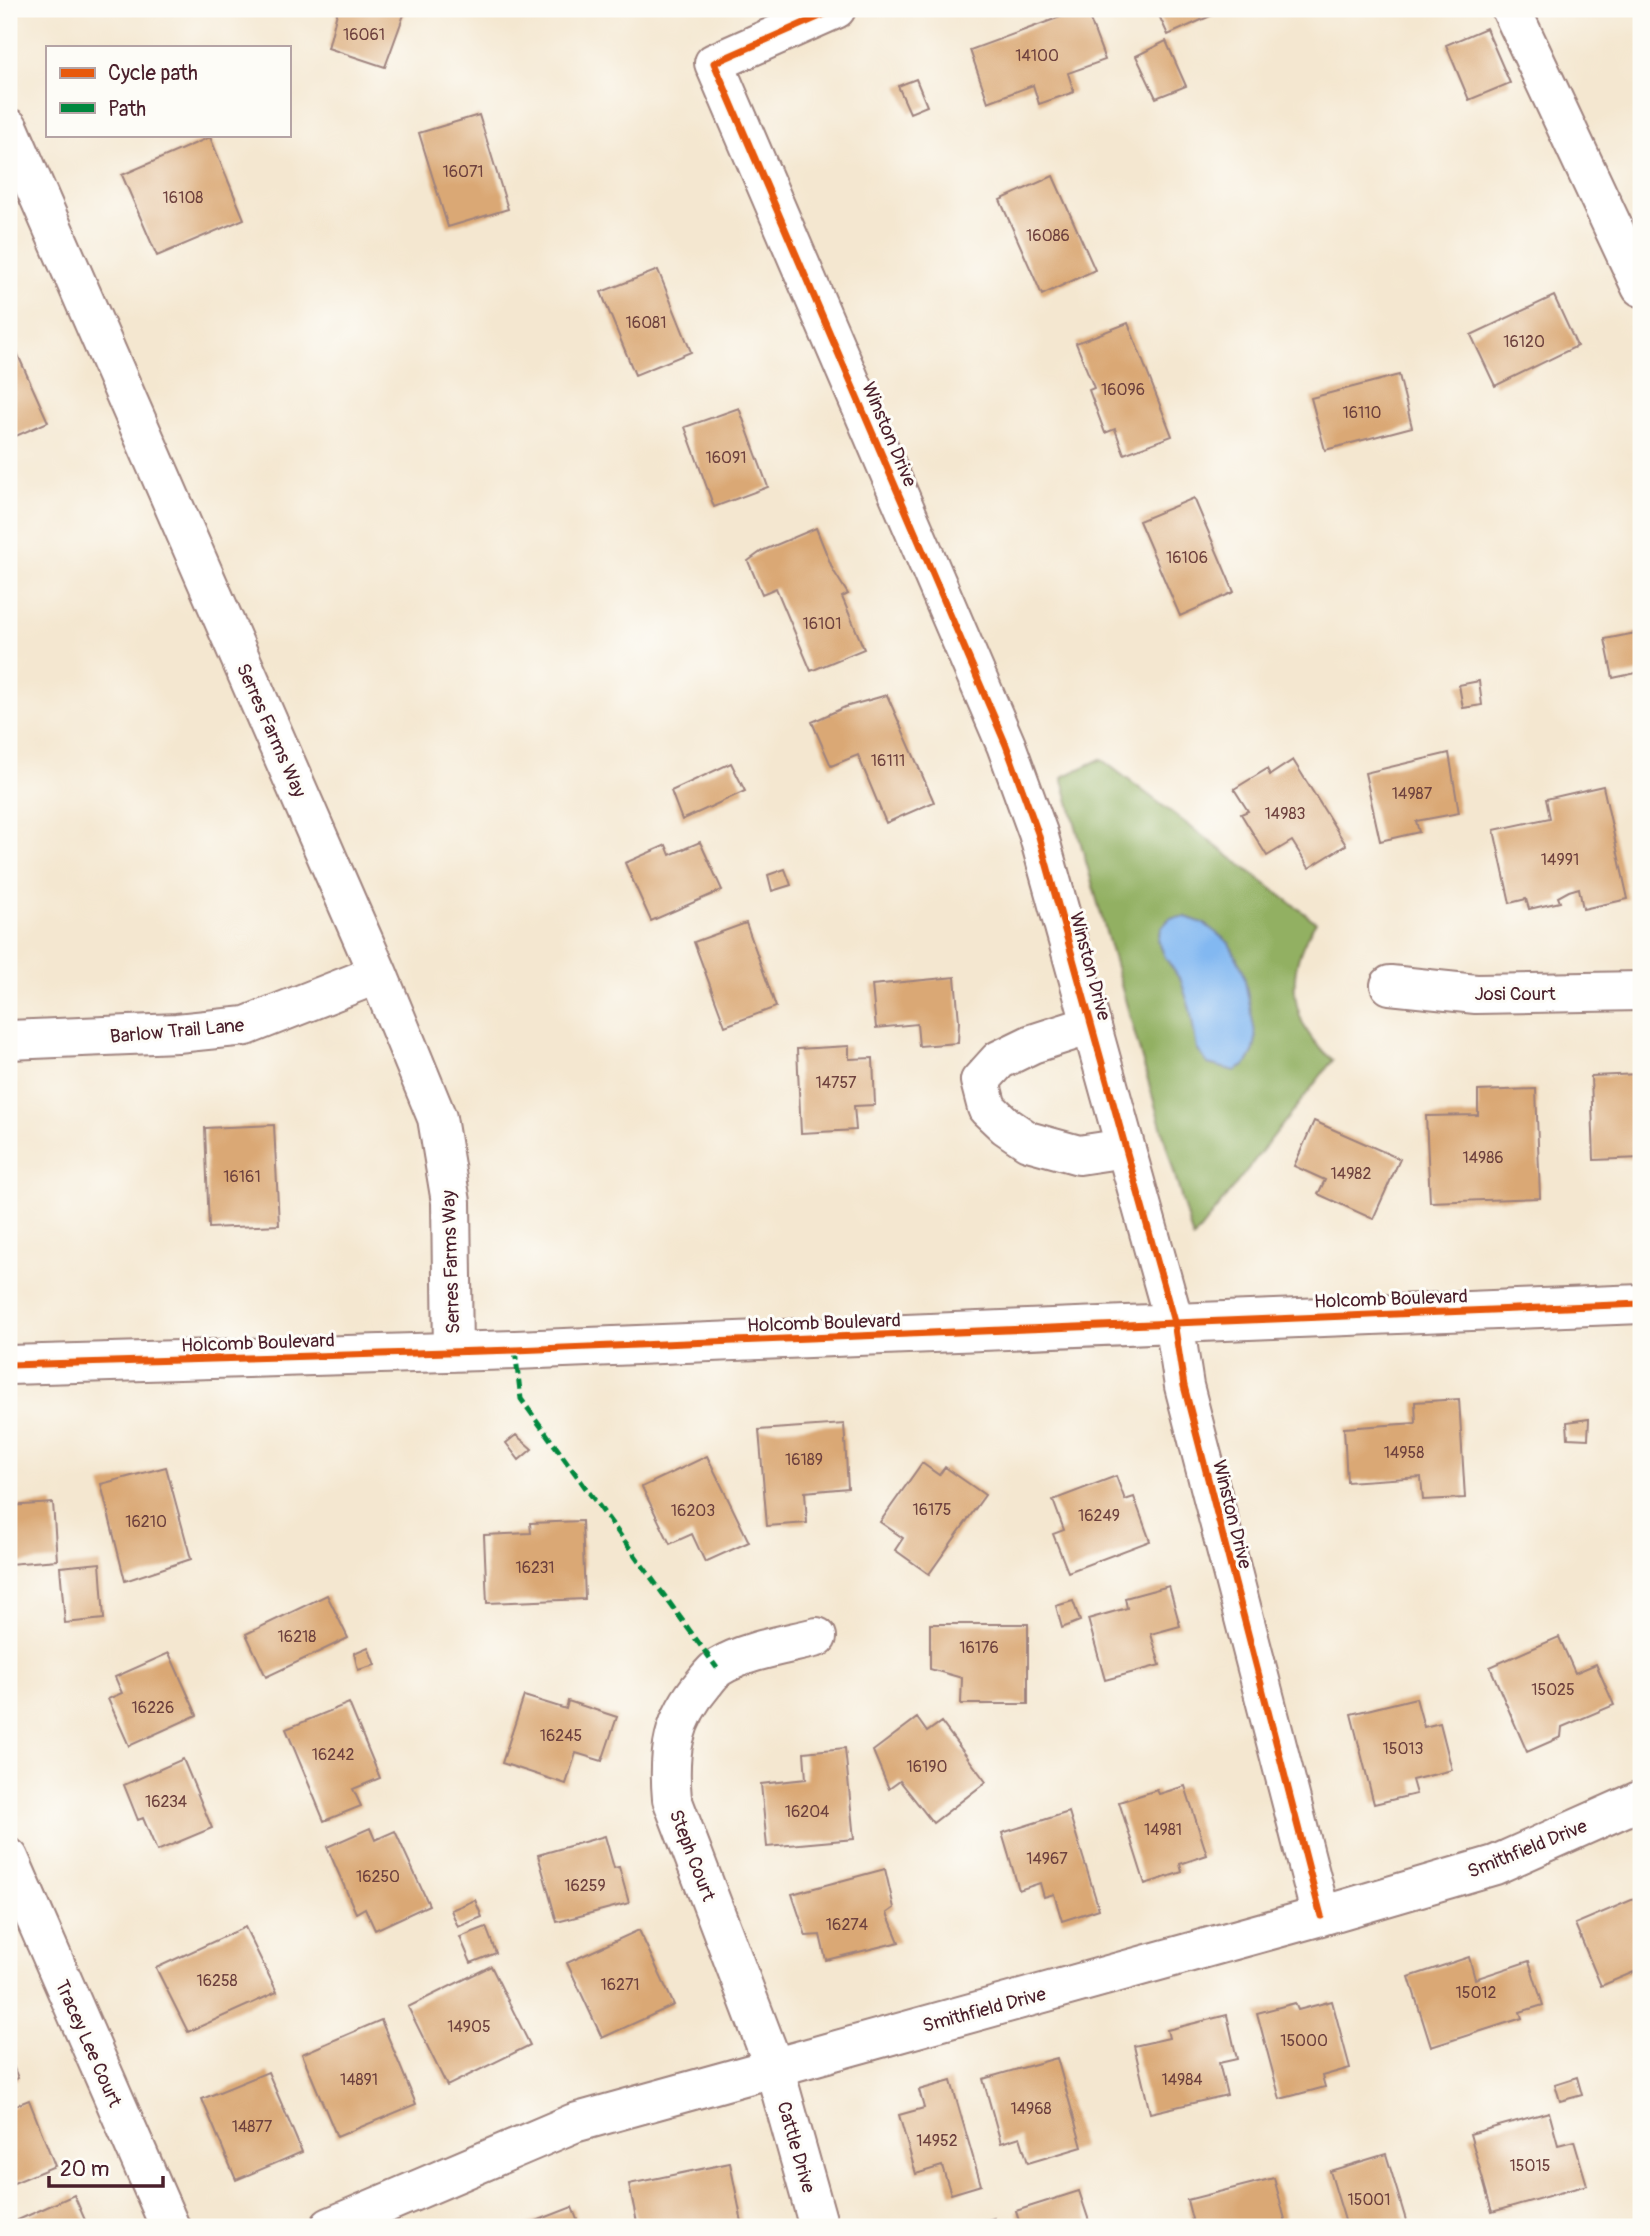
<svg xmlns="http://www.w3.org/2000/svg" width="1650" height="2236" font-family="Pangolin,sans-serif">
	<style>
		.forest { fill: #92b062; stroke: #6e6846; stroke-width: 2 }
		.water { fill: #82b8f1; stroke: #666c8e; stroke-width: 2 }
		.building { fill: #daa875 }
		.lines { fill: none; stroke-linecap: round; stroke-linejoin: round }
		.minor-casing { stroke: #9f837e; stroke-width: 42 }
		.minor { stroke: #fff; stroke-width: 38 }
		.quiet { stroke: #00873e; stroke-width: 5; stroke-dasharray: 10 5; stroke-linecap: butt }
		.cycleway-casing { stroke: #fdfcf7; stroke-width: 11 }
		.cycleway { stroke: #e8590c; stroke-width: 7 }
		.labels { text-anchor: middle; stroke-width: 6; stroke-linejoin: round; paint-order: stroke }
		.number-label { font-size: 16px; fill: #6e413e }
		.street-label { font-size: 19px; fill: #4a1f2b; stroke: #fdfcf7 }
	</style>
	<rect width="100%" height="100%" fill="#fdfcf7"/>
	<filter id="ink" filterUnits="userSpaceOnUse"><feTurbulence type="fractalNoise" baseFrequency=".0143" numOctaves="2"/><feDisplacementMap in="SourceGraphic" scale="14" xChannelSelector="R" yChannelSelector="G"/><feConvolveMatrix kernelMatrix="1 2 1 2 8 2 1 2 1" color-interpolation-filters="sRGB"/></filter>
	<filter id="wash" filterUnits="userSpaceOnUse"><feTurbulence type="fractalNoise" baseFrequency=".00686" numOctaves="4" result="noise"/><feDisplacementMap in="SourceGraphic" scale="28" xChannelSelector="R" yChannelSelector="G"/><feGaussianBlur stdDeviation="1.57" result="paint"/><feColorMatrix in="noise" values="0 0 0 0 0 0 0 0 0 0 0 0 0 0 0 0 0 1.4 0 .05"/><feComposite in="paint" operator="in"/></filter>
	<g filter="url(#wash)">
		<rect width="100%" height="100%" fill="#f4e7d0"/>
		<path class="forest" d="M1101 759 1316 922C1284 969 1287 1024 1333 1060L1193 1239 1062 777Z"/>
		<path class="water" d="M1186 917 1205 924 1229 943 1243 970 1256 1038 1254 1050 1246 1065 1235 1071 1208 1064 1197 1049 1190 1009 1181 981 1165 957 1158 940 1162 927 1170 918Z"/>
		<g id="blocks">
			<path class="building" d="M338 9H406L385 67 328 48Z
				M1082 9H1086L1105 60 1068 73 1074 92 1039 104 1033 85 988 102 970 50Z
				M1156 9H1226L1168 35Z
				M1486 28 1510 83 1469 100 1446 45Z
				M1166 41 1186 86 1156 98 1136 56Z
				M916 79 927 106 910 113 898 86Z
				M479 115 508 209 448 227 419 133Z
				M210 137 244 219 157 256 122 175Z
				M1053 176 1095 270 1042 295 1000 200Z
				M658 270 691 352 635 375 601 292Z
				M1554 296 1577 346 1495 386 1471 335Z
				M1128 323 1172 436 1124 454 1115 429 1105 433 1089 390 1094 388 1076 343Z
				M9 335 48 422 9 439Z
				M1399 375 1412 427 1325 450 1311 398Z
				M739 408 768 487 714 507 685 427Z
				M1194 498 1234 592 1180 616 1139 521Z
				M816 528 833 570 848 594 842 597 864 649 811 671 776 588 762 594 748 561 762 551Z
				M1641 632V672L1613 678 1605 639Z
				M1479 681 1482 705 1463 708 1459 685Z
				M887 695 934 802 886 823 858 755 831 766 812 722 845 707Z
				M1449 753 1459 813 1416 821 1419 832 1380 841 1365 773Z
				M1293 760 1346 845 1309 868 1292 841 1267 856 1241 814 1248 811 1234 789 1267 769 1270 775Z
				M731 763 745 791 682 820 671 791Z
				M1603 786 1628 899 1583 909 1579 888 1569 891 1558 897 1560 902 1529 909 1526 899 1510 903 1494 830 1550 818 1546 799Z
				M700 842 722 890 651 921 625 863 666 845 670 855Z
				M785 869 791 885 772 891 768 875Z
				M746 923 776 1007 725 1026 694 942Z
				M955 977 959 1021 958 1043 919 1046 917 1024 876 1028 872 985Z
				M849 1046V1059L873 1058 875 1105 854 1106 856 1130 801 1133 797 1049Z
				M1641 1074V1158L1594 1160 1591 1076Z
				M1536 1089 1540 1198 1430 1202 1426 1116 1478 1115V1091Z
				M1314 1121 1400 1159 1373 1219 1318 1194 1325 1180 1294 1166Z
				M274 1125 279 1225 209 1228 205 1128Z
				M1459 1399 1465 1498 1423 1500 1421 1477 1347 1482 1344 1428 1416 1423 1415 1402Z
				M1589 1419 1588 1439 1568 1438 1567 1422Z
				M844 1424 848 1488 805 1492 807 1523 767 1526 759 1430Z
				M516 1435 532 1449 519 1460 506 1443Z
				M707 1456 749 1542 705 1562 692 1534 670 1544 642 1487Z
				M922 1463 939 1475 945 1467 985 1495 929 1574 895 1550 903 1538 880 1522Z
				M166 1467 191 1559 125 1581 101 1484Z
				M1116 1476 1125 1500 1134 1497 1150 1541 1068 1572 1053 1534 1064 1530 1053 1500Z
				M53 1503 57 1560 9 1564V1506Z
				M582 1521 585 1599 487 1603 484 1535 531 1533 530 1523Z
				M100 1563 104 1619 65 1623 60 1567Z
				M1169 1586 1180 1626 1151 1634 1160 1665 1105 1680 1088 1619 1127 1608 1125 1598Z
				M327 1595 348 1638 266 1677 246 1634Z
				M1073 1601 1080 1621 1062 1628 1056 1606Z
				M930 1624H1028V1704H961L962 1678 930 1669Z
				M1559 1637 1575 1673 1596 1664 1614 1705 1562 1727 1561 1737 1527 1752 1490 1667Z
				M368 1647 375 1665 358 1670 354 1653Z
				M169 1653 197 1715 129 1746 108 1699 122 1693 115 1677Z
				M524 1696 566 1709 568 1701 617 1717 602 1761 576 1753 566 1784 502 1763Z
				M1416 1698 1424 1727 1440 1723 1452 1770 1412 1780 1416 1794 1374 1804 1351 1714Z
				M349 1703 380 1778 353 1789 361 1806 324 1821 286 1729Z
				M917 1718 927 1732 941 1722 986 1782 933 1823 900 1781 889 1789 873 1751Z
				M845 1748 854 1839 767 1847 761 1784 806 1779 804 1752Z
				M183 1759 212 1828 157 1851 143 1818 138 1820 124 1785Z
				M1185 1786 1207 1855 1180 1864 1182 1872 1145 1884 1119 1802 1157 1790 1159 1794Z
				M1069 1812 1099 1909 1062 1921 1054 1894 1044 1897 1040 1883 1019 1890 1002 1833Z
				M370 1828 375 1840 395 1831 429 1905 375 1930 365 1908 356 1913 327 1847Z
				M605 1836 614 1868 619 1867 629 1903 557 1922 538 1855Z
				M885 1869 894 1908 887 1913 899 1942 826 1960 820 1935 806 1936 792 1894Z
				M1641 1896V1969L1601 1986 1575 1924Z
				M475 1900 482 1917 458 1927 451 1910Z
				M245 1927 277 1992 188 2032 156 1968Z
				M486 1927 496 1953 471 1963 460 1937Z
				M639 1930 674 2005 602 2038 567 1963Z
				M1469 1957 1475 1979 1529 1961 1543 2005 1520 2012 1522 2018 1431 2047 1409 1977Z
				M491 1966 530 2045 447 2086 408 2007Z
				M1332 2001 1350 2068 1322 2076 1325 2087 1280 2099 1257 2013 1295 2003 1298 2010Z
				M1227 2015 1237 2059 1219 2063 1227 2095 1150 2113 1134 2046 1169 2038 1167 2030Z
				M381 2020 416 2104 337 2137 302 2054Z
				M9 2056 18 2078 9 2083Z
				M1057 2058 1082 2147 1028 2163 1020 2137 1001 2143 983 2079Z
				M268 2072 302 2152 236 2180 202 2099Z
				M1577 2077 1582 2095 1560 2101 1555 2084Z
				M951 2081 981 2185 951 2194 942 2166 916 2174 899 2115 924 2108 919 2090Z
				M29 2100 55 2166 9 2185V2108Z
				M1549 2112 1558 2145 1574 2141 1587 2185 1492 2212 1470 2134Z
				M1386 2154 1408 2227H1347L1330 2171Z
				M730 2163 743 2227H638L629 2184Z
				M1274 2178 1287 2227H1194L1187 2200Z
				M1079 2191 1091 2227H1021L1016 2211Z
				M74 2195 88 2227H9V2224Z
				M572 2207 580 2227H521Z
				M994 2218 997 2227H964Z"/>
		</g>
	</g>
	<g filter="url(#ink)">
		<use href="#blocks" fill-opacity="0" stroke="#9f837e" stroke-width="2"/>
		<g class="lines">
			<g class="minor-casing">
				<path id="minor" d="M836 9 714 63 1006 745 1038 833 1174 1322 1184 1386 1321 1916
					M1511 9 1641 287
					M9 128 378 974 437 1118 451 1202 453 1352
					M1390 985 1476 994 1641 991
					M1091 1025 1032 1044 999 1060 980 1081 987 1108 1006 1126 1028 1141 1079 1155 1125 1148
					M9 1040 177 1033 246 1026 378 974
					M9 1365 515 1350 1641 1304
					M817 1637C786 1645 747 1650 719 1667 713 1671 708 1678 704 1683 672 1720 668 1753 672 1799L774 2067 819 2227
					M9 1858 170 2227
					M330 2227 574 2123 1321 1916 1495 1865 1641 1800"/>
			</g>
			<use href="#minor" class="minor"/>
			<path class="quiet" d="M515 1350 521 1399 717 1668"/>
			<g class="cycleway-casing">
				<path id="cycleway" d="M836 9 714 63 1006 745 1038 833 1174 1322 1184 1386 1321 1916
					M9 1365 515 1350 1641 1304"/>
			</g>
			<use href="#cycleway" class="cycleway"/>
		</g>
	</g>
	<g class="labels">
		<g class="number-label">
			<text x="364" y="40">16061</text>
			<text x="1037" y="61">14100</text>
			<text x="463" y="177">16071</text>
			<text x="183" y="203">16108</text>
			<text x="1048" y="241">16086</text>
			<text x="646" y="328">16081</text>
			<text x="1524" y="347">16120</text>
			<text x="1123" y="395">16096</text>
			<text x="1362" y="418">16110</text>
			<text x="726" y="463">16091</text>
			<text x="1187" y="563">16106</text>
			<text x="822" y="629">16101</text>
			<text x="888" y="766">16111</text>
			<text x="1412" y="799">14987</text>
			<text x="1285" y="819">14983</text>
			<text x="1560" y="865">14991</text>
			<text x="836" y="1088">14757</text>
			<text x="1483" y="1163">14986</text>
			<text x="1351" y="1179">14982</text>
			<text x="242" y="1182">16161</text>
			<text x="1404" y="1458">14958</text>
			<text x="804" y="1465">16189</text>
			<text x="932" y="1515">16175</text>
			<text x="693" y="1516">16203</text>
			<text x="1099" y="1521">16249</text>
			<text x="146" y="1527">16210</text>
			<text x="535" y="1573">16231</text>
			<text x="297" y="1642">16218</text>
			<text x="979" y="1653">16176</text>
			<text x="1553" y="1695">15025</text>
			<text x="153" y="1713">16226</text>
			<text x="561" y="1741">16245</text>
			<text x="1403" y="1754">15013</text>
			<text x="333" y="1760">16242</text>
			<text x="927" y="1772">16190</text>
			<text x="166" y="1807">16234</text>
			<text x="807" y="1817">16204</text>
			<text x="1163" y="1835">14981</text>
			<text x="1047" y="1864">14967</text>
			<text x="378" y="1882">16250</text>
			<text x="585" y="1891">16259</text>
			<text x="847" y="1930">16274</text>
			<text x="217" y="1986">16258</text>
			<text x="620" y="1990">16271</text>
			<text x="1476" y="1998">15012</text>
			<text x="469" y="2032">14905</text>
			<text x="1304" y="2046">15000</text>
			<text x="359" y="2085">14891</text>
			<text x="1182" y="2085">14984</text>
			<text x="1031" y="2114">14968</text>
			<text x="252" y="2132">14877</text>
			<text x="937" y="2146">14952</text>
			<text x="1530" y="2171">15015</text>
			<text x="1369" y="2205">15001</text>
		</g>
		<g class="street-label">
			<text transform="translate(890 434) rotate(67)" y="7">Winston Drive</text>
			<text transform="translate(272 730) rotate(66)" y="7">Serres Farms Way</text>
			<text transform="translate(1091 966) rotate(75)" y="7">Winston Drive</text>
			<text x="1515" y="1000">Josi Court</text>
			<text transform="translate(177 1030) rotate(-5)" y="7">Barlow Trail Lane</text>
			<text transform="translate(450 1262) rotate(-92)" y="7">Serres Farms Way</text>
			<text transform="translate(1391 1298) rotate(-2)" y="7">Holcomb Boulevard</text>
			<text transform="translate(824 1322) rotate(-2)" y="7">Holcomb Boulevard</text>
			<text transform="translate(258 1342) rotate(-2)" y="7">Holcomb Boulevard</text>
			<text transform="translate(1233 1514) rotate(76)" y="7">Winston Drive</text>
			<text transform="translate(1527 1848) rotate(-22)" y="7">Smithfield Drive</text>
			<text transform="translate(693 1855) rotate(69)" y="7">Steph Court</text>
			<text transform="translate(984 2009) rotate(-15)" y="7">Smithfield Drive</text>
			<text transform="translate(89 2043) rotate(66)" y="7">Tracey Lee Court</text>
			<text transform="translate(797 2147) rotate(74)" y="7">Cattle Drive</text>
		</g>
	</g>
	<rect width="1650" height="2236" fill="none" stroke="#fdfcf7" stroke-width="35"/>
	<rect x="46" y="46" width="245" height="91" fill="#fdfcf7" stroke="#b5a4a5" stroke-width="2"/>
	<rect x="60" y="68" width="35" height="10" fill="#e8590c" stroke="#b5a4a5" stroke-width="2"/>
	<text x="108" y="80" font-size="21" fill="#4a1f2b">Cycle path</text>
	<rect x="60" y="103" width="35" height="10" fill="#00873e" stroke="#b5a4a5" stroke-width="2"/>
	<text x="108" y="116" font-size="21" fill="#4a1f2b">Path</text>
	<path d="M49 2176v10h114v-10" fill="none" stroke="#4a1f2b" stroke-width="3.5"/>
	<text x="60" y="2176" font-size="21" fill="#4a1f2b" stroke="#fdfcf7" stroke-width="5" paint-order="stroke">20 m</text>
</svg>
